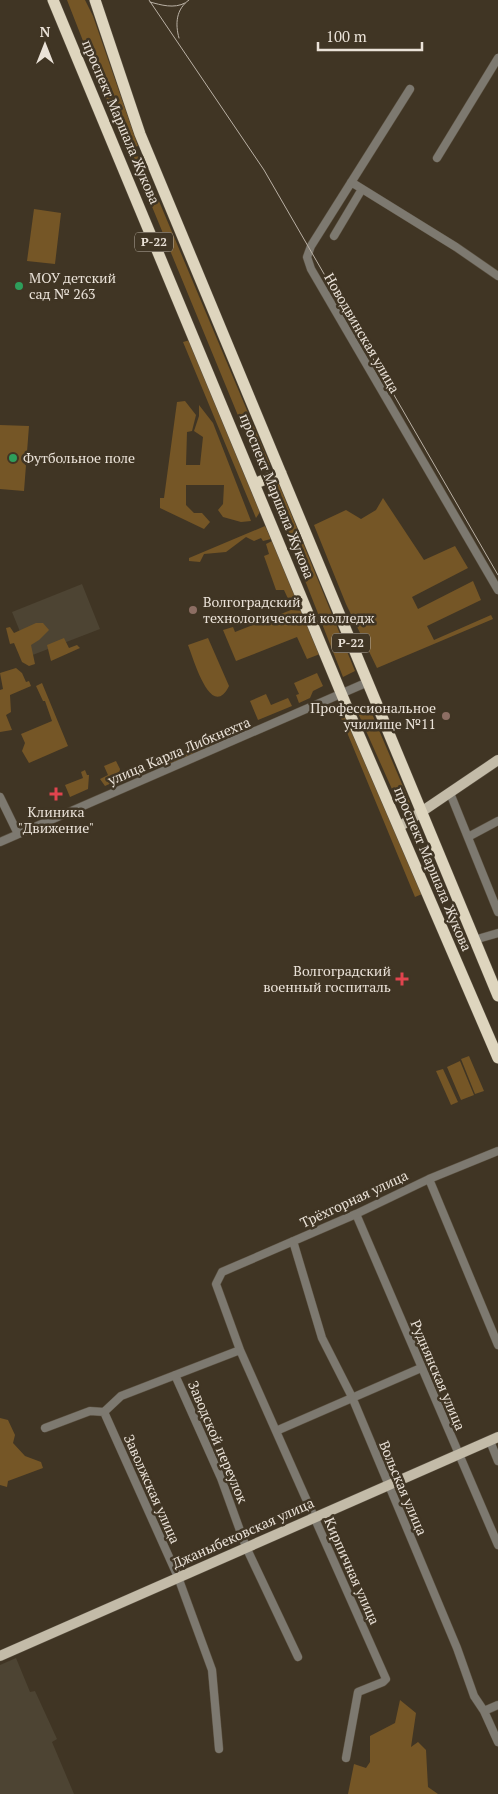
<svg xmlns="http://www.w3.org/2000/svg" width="498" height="1794" font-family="'PT Serif',serif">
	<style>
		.industrial { fill: #4d4433 }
		.green { fill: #755626 }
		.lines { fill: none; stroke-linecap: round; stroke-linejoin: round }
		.minor-casing { stroke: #5b5141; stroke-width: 9 }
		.major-casing { stroke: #5b5141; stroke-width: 11 }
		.highway-casing { stroke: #5b5141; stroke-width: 12 }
		.minor { stroke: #7d7970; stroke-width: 8 }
		.major { stroke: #c3bba8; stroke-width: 10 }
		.highway { stroke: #ded5be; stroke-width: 11 }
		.tram { stroke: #bab1a5; stroke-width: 1 }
		.leisure-dot { fill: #2e9e5b; stroke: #403524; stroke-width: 2 }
		.education-dot { fill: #8d6e63; stroke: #403524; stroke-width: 2 }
		.health-dot { fill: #e0444e; stroke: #403524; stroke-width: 2 }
		.labels { text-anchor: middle; stroke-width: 5; stroke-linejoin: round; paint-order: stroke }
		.shield { fill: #403524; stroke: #b7aea2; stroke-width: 1 }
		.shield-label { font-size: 12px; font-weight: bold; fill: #eae2d8 }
		.street-label { font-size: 14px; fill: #eae2d8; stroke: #403524 }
		.poi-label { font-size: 14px; fill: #eae2d8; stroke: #403524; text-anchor: start }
	</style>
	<rect width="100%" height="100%" fill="#403524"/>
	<path class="industrial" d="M82 584 100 629 30 656 12 612Z
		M16 1658 30 1692 35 1691 57 1739 52 1742 74 1794H0V1665Z"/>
	<path class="green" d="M67 0H85L93 16 138 146 132 148 127 138 119 133Z
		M140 156 270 465 265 469H260L139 175 134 157Z
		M34 209 61 213 55 264 27 261Z
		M190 340 260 512 256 518 183 342Z
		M185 401 196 415 192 431 187 432 186 465H200L203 437 194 431 199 416V405L213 423 251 521 241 522 223 517 218 510 223 504 224 485H186V505L194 513H202L210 522 204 529 160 508V498H164L177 402Z
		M0 425 29 426 24 491 0 489Z
		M279 484 355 671 343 677 269 489Z
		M383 498 424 560 455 546 468 568 412 597 418 609 473 581 481 600 427 626 434 640 491 615 493 619 377 668 346 604 314 525 346 510 361 519 376 510Z
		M265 526 271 539 263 541 261 538 254 541 246 537 226 552 204 554 200 562 189 561V558Z
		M272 541 299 603H290L284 590H276L264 556 269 554 266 544Z
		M291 610 303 611 320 654 307 659 297 637 236 661 223 630 233 627 235 632Z
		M36 623H43L49 630 39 640 31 645 35 664 29 666 22 662 14 643 10 644 6 628 10 627 14 633Z
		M64 638 69 648 77 645 80 648 51 661 47 645Z
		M208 638 229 686C211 722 193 657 188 645Z
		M16 668 22 673 26 682 29 681 31 686 10 695 11 712 6 715 12 730 0 732V690L3 689 0 673Z
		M317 673 323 686 313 691 310 698 299 703 296 695 299 694 294 683Z
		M42 683 68 746 29 763 22 751 25 743 21 734 52 721 45 701H43L36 686Z
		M266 694 271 705 288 698 292 706 258 720 250 701Z
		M370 709 410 803 400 807 358 713Z
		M344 711 422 894 415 897 339 713Z
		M216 736 219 743 168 766 165 759Z
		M116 761 120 769 118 780 105 786 100 779 108 775 104 766Z
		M85 770 87 775H89L88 789 70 797 65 785 83 778 81 772Z
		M469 1056 484 1091 475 1094 461 1059Z
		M460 1061 474 1095 461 1100 447 1067Z
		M443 1069 458 1102 451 1105 436 1071Z
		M0 1418 8 1420 15 1435 13 1443 25 1456 41 1462 43 1468 8 1481 7 1487 0 1485Z
		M400 1700 416 1713 411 1747 418 1742 426 1750 428 1787 438 1794H348L354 1764 366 1768 370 1762V1736L395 1723Z"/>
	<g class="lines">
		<g class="minor-casing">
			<path id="minor" d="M410 89 311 246 307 257 311 269 498 590
				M437 158 498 58
				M351 182 456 247 498 276
				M334 236 362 189
				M450 793 498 912
				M0 797 18 834
				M468 837 498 821
				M0 842 368 682
				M474 940 498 933
				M429 1179 498 1345
				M356 1214 498 1545
				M293 1241 322 1338 352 1397 457 1648 474 1696 484 1711 498 1742
				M175 1375 221 1478 246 1547 298 1657
				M104 1412 178 1577 212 1670 219 1749
				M45 1428 90 1411 104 1412 121 1396 240 1350
				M276 1431 421 1368
				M490 1441 498 1461
				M484 1711 498 1705
				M346 1758 358 1692 383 1682 386 1679 240 1350 216 1284 222 1272 356 1214 429 1179 498 1151"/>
		</g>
		<g class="major-casing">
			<path id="major" d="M399 827 498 760
				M0 1656 498 1437"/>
		</g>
		<g class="highway-casing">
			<path id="highway" d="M53 0 349 712 498 1058
				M95 0 140 134 498 996
				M256 483 281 473"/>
		</g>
		<use href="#minor" class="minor"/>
		<use href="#major" class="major"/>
		<use href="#highway" class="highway"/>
		<path class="tram" d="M149 0 264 170 498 575
			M150 2C161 5 174 9 185 3
			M179 38C175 24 176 9 189 0"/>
	</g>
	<g class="leisure-dot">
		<circle cx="19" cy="286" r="5"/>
		<circle cx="13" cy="458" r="5"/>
	</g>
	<g class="education-dot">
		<circle cx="193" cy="610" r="5"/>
		<circle cx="446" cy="716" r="5"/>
	</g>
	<g class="health-dot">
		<path d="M53.5 786.5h5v5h5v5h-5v5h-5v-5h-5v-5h5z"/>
		<path d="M399.5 971.5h5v5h5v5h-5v5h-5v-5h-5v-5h5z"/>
	</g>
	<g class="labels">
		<g class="shield">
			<rect x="135" y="232.5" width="38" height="19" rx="4"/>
			<rect x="332" y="633.5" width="38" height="19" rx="4"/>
		</g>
		<g class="shield-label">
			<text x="154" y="246">Р-22</text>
			<text x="351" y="647">Р-22</text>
		</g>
		<g class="street-label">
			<text transform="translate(121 122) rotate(67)" y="5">проспект Маршала Жукова</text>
			<text transform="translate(362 333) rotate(60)" y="5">Новодвинская улица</text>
			<text transform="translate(277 496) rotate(68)" y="5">проспект Маршала Жукова</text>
			<text transform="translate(179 751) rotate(-23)" y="5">улица Карла Либкнехта</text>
			<text transform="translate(433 869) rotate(67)" y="5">проспект Маршала Жукова</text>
			<text transform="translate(354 1199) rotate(-25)" y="5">Трёхгорная улица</text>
			<text transform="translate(438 1375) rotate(67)" y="5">Руднянская улица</text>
			<text transform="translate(218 1442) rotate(67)" y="5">Заводской переулок</text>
			<text transform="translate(403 1488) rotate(67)" y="5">Вольская улица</text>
			<text transform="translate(152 1489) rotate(66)" y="5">Заволжская улица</text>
			<text transform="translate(243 1533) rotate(-24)" y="5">Джаныбековская улица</text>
			<text transform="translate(352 1571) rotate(66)" y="5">Кирпичная улица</text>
		</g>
		<g class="poi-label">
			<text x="29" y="283">МОУ детский<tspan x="29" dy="16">сад № 263</tspan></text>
			<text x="23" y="463">Футбольное поле</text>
			<text x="203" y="607">Волгоградский<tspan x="203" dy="16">технологический колледж</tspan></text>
			<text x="436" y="713" text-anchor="end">Профессиональное<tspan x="436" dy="16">училище №11</tspan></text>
			<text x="56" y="817" text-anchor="middle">Клиника<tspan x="56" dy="16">"Движение"</tspan></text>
			<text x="391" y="976" text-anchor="end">Волгоградский<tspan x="391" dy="16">военный госпиталь</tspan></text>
		</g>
	</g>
	<g transform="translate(45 45)" stroke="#403524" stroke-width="4" paint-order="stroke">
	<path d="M0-4L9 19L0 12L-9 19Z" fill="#eae2d8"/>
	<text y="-8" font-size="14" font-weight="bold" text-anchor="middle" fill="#eae2d8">N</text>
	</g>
	<path d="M318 42v8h104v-8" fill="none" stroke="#eae2d8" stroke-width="2.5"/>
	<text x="326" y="42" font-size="15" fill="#eae2d8" stroke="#403524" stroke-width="4" paint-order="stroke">100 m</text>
</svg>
